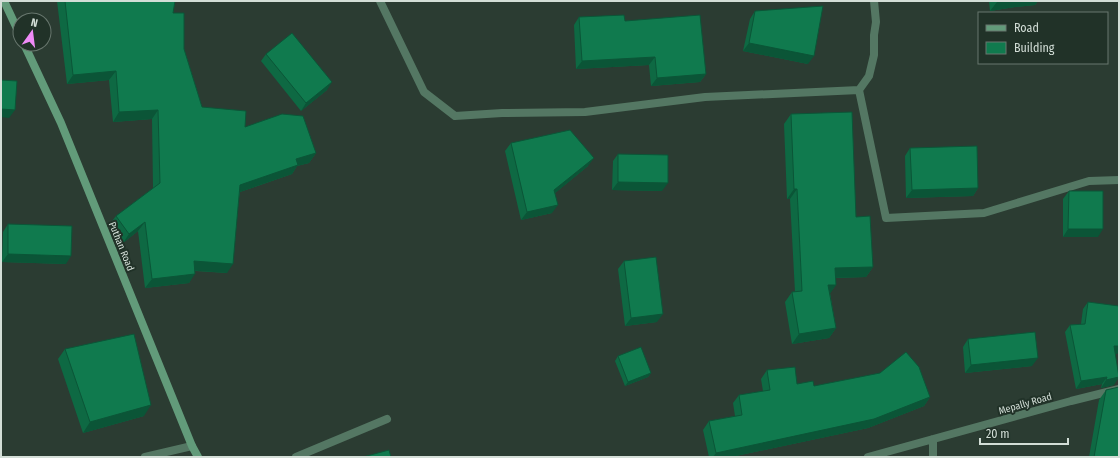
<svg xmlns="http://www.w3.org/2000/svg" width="1120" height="458" font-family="'Fira Sans Condensed',sans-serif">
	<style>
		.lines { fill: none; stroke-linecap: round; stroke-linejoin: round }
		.street { stroke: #547763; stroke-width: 8 }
		.secondary { stroke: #629b7a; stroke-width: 8 }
		.wall { fill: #0e6943 }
		.shaded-wall { fill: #0b5537 }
		.building { fill: #107a4e; stroke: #0b5537 }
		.labels { text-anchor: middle; stroke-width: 4; stroke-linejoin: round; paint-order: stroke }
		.street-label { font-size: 10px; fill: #d3ded7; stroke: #213228 }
	</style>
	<rect width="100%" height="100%" fill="#2b3c32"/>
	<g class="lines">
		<path class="street" d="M380 1 424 92 455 116 502 113 585 112 705 97 859 90 869 76 874 55V35L876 22 874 1
			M859 90 886 218 984 213 1089 181 1119 180
			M145 457 192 446
			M296 457 387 419
			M868 457 1071 401 1119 389
			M933 457V439"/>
		<path class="secondary" d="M4 1 20 35
			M24 44 61 123 192 446 198 457"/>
	</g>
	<path class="wall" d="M57 1H175L173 13 202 107 245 127 316 153 309 163 297 166 292 174 240 192 227 273 195 271 189 283 145 288 138 231 123 243 109 225 116 216 153 188 152 119 113 122 109 80 67 84Z
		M989 1H1038L1035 5 1015 7 990 11Z
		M755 11 808 64 743 51 750 19Z
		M579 17 625 21 706 74 700 82 651 86 649 65 576 69 574 25Z
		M266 54 327 90 301 111 261 61Z
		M791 114 856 217 873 267 866 277 836 278V285L830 293 836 328 829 338 792 344 785 302 792 292H795L790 199H787L784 124Z
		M511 143 588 166 555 193 552 213 521 220 505 151Z
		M910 148 978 188 973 196 906 198 905 156Z
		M618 154 662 191 612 190 613 161Z
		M1069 191 1098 237H1063V199Z
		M8 224 66 264 2 262 3 232Z
		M624 261 657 322 625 326 618 269Z
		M1088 302 1117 354H1115L1114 385 1101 388 1102 384 1076 389 1065 332 1070 325 1081 324 1083 309Z
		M968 339 1032 366 965 373 963 347Z
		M65 349 144 416 83 433 58 359Z
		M618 356 651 373 648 377 625 386 615 361Z
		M767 370 797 384 814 386 930 397 924 406 868 428 731 457H709L703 430 709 421 735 416 733 403 739 395 763 391 761 379Z
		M1106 390 1119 457H1089L1099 400Z"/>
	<path class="shaded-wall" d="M1001 1H1038L1035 5 1015 7 990 11 997 2Z
		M749 43 814 56 808 64 743 51Z
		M655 57 649 65 576 69 582 61Z
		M116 71 109 80 67 84 73 75Z
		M706 74 700 82 651 86 657 78Z
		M332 82 327 90 301 111 306 103Z
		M1 109 15 110 9 118 1 117Z
		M158 110 152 119 113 122 119 112Z
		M316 153 309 163 297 166 292 174 234 194 240 185 296 159Z
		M594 158 588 166 549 198 554 190Z
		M618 182 668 183 662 191 612 190Z
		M978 188 973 196 906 198 912 190Z
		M794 189H797L790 199H787Z
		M558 205 552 213 521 220 527 212Z
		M145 222 138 231 123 243 129 234Z
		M1068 229H1103L1098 237H1063Z
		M8 254 71 256 66 264 2 262Z
		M194 261 233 264 227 273 187 270Z
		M873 267 866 277 828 278 835 268Z
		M195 274 189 283 145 288 152 279Z
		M828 285H836L829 295Z
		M663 314 657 322 625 326 631 318Z
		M836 328 829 338 792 344 799 334Z
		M1114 346H1119V352L1117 354 1108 353Z
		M1038 358 1032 366 965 373 971 365Z
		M651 373 648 377 625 386 628 382Z
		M1107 377 1102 384 1076 389 1081 381Z
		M1119 377 1114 385 1101 388 1106 380Z
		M930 397 924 406 868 428 731 457H713L716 453Z
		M151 405 144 416 83 433 90 422Z"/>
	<path class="building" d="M65 1H175L173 13H184V49L202 107 246 111 245 127 282 114 303 116 316 153 296 159 298 165 240 185 233 264 194 261 195 274 152 279 145 222 129 234 116 216 160 183 158 110 119 112 116 71 73 75Z
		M823 6 814 56 749 43 755 11Z
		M624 15 625 21 700 15 706 74 657 78 655 57 582 61 579 17Z
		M292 33 332 82 306 103 266 54Z
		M1 80 17 81 15 110 1 109Z
		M852 112 856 217 870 216 873 267 835 268 836 285H828L836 328 799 334 792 292 802 291 797 189H794L791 114Z
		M570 130 594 158 554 190 558 205 527 212 511 143Z
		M977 146 978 188 912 190 910 148Z
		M618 154 668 155V183L618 182Z
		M1069 191H1103V229H1068Z
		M8 224 72 226 71 256 8 254Z
		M656 257 663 314 631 318 624 261Z
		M1088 302 1119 306V346H1114L1119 377 1106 380 1107 377 1081 381 1070 325 1085 324Z
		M1035 332 1038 358 971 365 968 339Z
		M134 334 151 405 90 422 65 349Z
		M641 347 651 373 628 382 618 356Z
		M906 352 919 367 930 397 874 419 716 453 709 421 742 415 739 395 770 390 767 370 795 367 797 384 813 381 814 386 880 373Z
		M1119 387V457H1094L1106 390Z
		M389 450 391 457H363Z"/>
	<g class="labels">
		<g class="street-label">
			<text transform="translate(122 246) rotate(68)" y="4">Puthan Road</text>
			<text transform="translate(1025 403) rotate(-16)" y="4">Mepally Road</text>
		</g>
	</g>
	<rect width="1120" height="458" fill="none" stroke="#d3ded7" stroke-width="4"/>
	<rect x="978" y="12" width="130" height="52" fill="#213228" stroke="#68776e"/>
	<rect x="986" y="25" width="20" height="6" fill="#629b7a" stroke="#68776e"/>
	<text x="1014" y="32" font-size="12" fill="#d3ded7">Road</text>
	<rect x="986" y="42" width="20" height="12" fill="#107a4e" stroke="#68776e"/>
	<text x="1014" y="52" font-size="12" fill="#d3ded7">Building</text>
	<g transform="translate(32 32) rotate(14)"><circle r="19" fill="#213228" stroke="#68776e"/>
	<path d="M0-3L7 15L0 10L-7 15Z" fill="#ef8bf7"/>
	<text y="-6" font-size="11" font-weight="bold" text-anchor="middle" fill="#d3ded7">N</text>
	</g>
	<path d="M980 438v6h88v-6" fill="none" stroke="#d3ded7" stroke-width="2"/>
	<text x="986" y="438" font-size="12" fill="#d3ded7" stroke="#213228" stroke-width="3" paint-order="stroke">20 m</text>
</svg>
